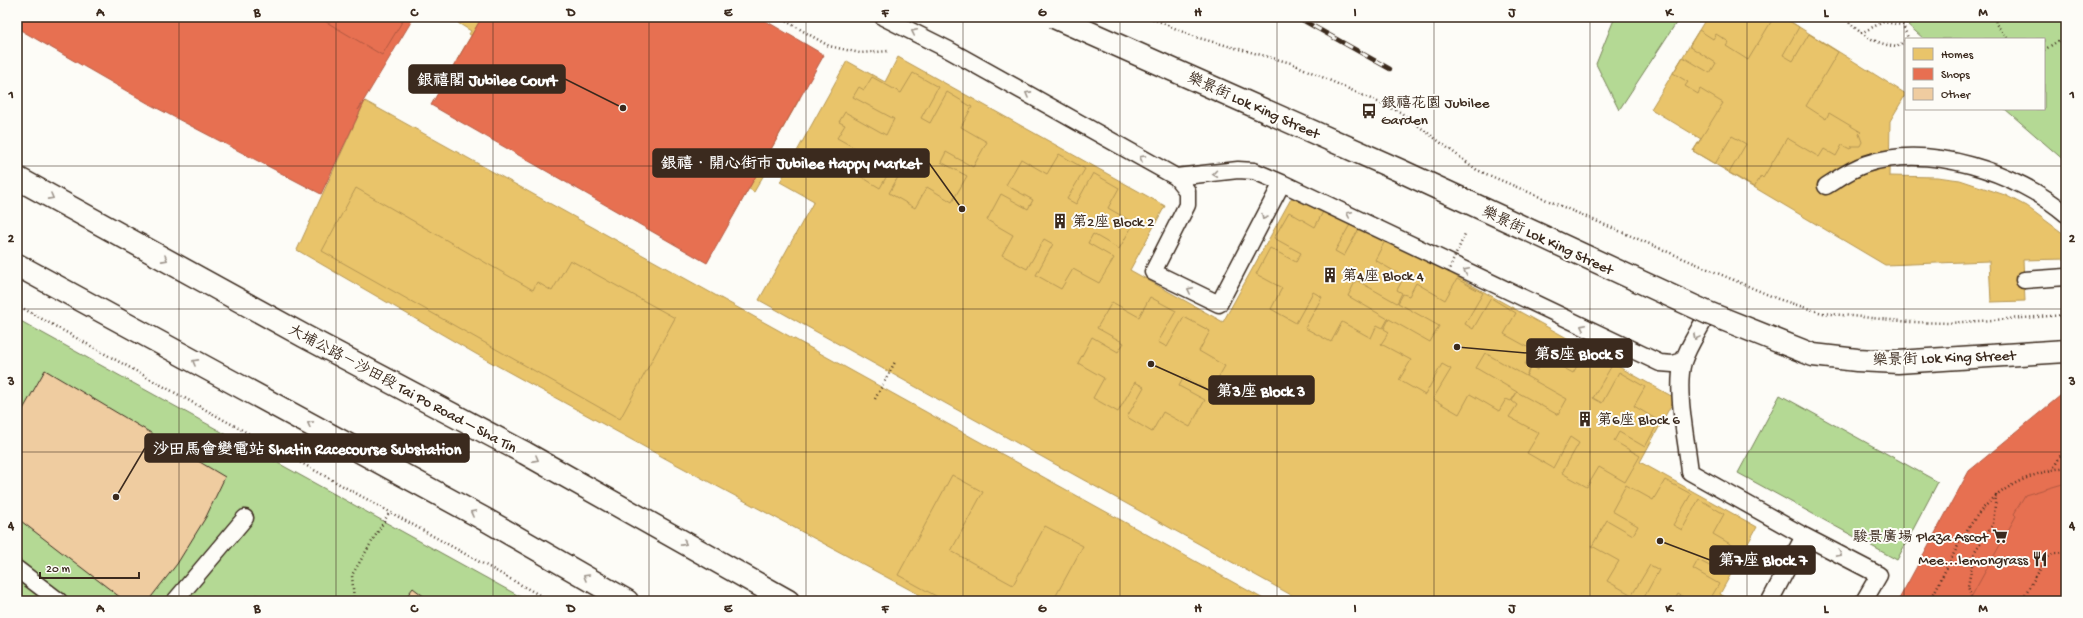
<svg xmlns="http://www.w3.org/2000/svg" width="2083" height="618" font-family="'Gochi Hand','LXGW WenKai TC',sans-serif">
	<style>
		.green { fill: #b4d994; stroke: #788259 }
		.homes { fill: #e9c46a; stroke: #b59653 }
		.shops { fill: #e76f51; stroke: #b35a42 }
		.building { fill: #efcca0; stroke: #3b2a1e }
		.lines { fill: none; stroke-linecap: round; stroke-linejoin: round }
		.service-casing { stroke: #3b2a1e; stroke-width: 19 }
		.motorway-casing { stroke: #3b2a1e; stroke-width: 25 }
		.path { stroke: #3b2a1e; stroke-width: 2.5; stroke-dasharray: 1 3; stroke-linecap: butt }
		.service { stroke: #fdfcf7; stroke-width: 16 }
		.motorway { stroke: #fdfcf7; stroke-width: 22 }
		.rail-casing { stroke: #3b2a1e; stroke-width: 4.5 }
		.rail { stroke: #fdfcf7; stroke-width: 3; stroke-dasharray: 9; stroke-linecap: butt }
		.tertiary-bridge-casing { stroke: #3b2a1e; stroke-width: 25; stroke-linecap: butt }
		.path-bridge { stroke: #3b2a1e; stroke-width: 2.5; stroke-dasharray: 1 3; stroke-linecap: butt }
		.tertiary-bridge { stroke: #fdfcf7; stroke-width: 22 }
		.oneway { stroke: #9c938a }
		.grid { fill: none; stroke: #3b2a1e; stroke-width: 1; stroke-opacity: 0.55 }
		.labels { text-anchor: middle; stroke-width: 4; stroke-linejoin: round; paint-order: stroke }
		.poi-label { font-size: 15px; fill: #3b2a1e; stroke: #fdfcf7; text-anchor: start }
		.street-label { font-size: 15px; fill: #3b2a1e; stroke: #fdfcf7 }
		.leader { fill: none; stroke: #3b2a1e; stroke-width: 1.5 }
		.callout-dot { fill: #3b2a1e; stroke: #fdfcf7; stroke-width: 1.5 }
		.callout { fill: #3b2a1e; stroke: #3b2a1e; stroke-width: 1.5 }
		.callout-label { font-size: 16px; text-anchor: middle; font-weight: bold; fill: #fff }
		.neatline { fill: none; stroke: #3b2a1e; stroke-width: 1.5 }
		.grid-label { font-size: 13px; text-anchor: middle; font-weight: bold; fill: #3b2a1e }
	</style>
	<rect width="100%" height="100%" fill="#fdfcf7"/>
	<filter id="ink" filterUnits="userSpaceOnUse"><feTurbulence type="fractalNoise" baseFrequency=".025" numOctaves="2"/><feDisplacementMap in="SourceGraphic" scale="8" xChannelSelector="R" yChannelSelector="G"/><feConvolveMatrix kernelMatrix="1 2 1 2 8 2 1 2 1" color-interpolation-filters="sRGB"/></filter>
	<g filter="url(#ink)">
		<path class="green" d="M1615 17H1680L1619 110 1596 64Z
			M1899 17H2066V162L2005 109H2044V39H1924Z
			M17 319 528 601H17Z
			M1780 395 1938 482 1897 560 1738 473Z"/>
		<path class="homes" d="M462 17H503L611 79 619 66 632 73 623 88 753 163 756 158 769 166 754 192 743 185 741 189 736 186 727 200 701 186 709 171 697 164 689 179 665 165 673 150 653 139 645 153 619 139 628 124 617 119 609 133 584 118 592 104 580 97 572 111 549 98 557 84 537 72 528 87 504 72 512 58 501 52 493 66 467 51 475 38 469 34 471 31 458 23Z
			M482 17H659L800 98 732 218 457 60Z
			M1707 17H1783L1906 94 1890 121 1889 176 1937 177 1960 180 2005 195 2026 206 2064 234 2066 237V259L2023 260 2025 301 1991 302 1989 261 1885 265 1693 151 1701 139 1651 109Z
			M1774 17H1783L1799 27 1783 55 1793 61 1809 34 1838 52 1806 106 1826 119 1829 113 1861 132 1859 134 1862 142 1860 146H1852L1850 149 1842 145 1836 156 1824 149 1819 157 1787 138 1763 178 1761 176 1754 188 1729 173 1746 144 1732 136 1715 164 1693 151 1723 103 1700 89 1698 94 1685 86 1688 82 1673 73 1683 57 1710 73 1716 63 1689 46 1699 30 1713 39 1716 34 1729 42 1726 46 1748 60Z
			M898 57 1165 206 1130 270 1223 322 1297 188 1675 398 1640 462 1757 527 1720 594 1732 601H1302L759 300 814 201 780 182 847 61 885 82Z
			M913 73 938 87 921 118 930 123 947 92 972 107 961 127 987 142 973 167 946 152 941 162 967 176 952 202 927 187 915 208 889 193 906 163 897 158 880 188 855 173 866 154 837 138 845 125 839 122 845 112 886 135 894 119 853 97 859 87 864 90 872 77 901 93Z
			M365 101 1267 601H931L670 461 476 354 297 250Z
			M1059 154 1085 169 1067 199 1076 204 1093 173 1119 188 1108 208 1134 223 1119 249 1093 234 1088 243 1114 258 1099 283 1073 269 1061 289 1036 275 1053 244 1044 239 1027 269 1002 255 1013 235 987 220 1001 194 1028 209 1033 200 1006 185 1021 159 1047 174Z
			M356 188 533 290 537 282 552 291 570 260 675 318 620 419 322 251Z
			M1326 206 1352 221 1335 251 1344 256 1361 225 1386 239 1375 260 1404 277 1397 290 1402 293 1397 303 1356 280 1348 296 1388 319 1383 328 1377 325 1371 338 1342 322 1331 342 1305 328 1322 297 1313 292 1296 323 1271 309 1282 288 1256 274 1270 248 1296 262 1301 253 1274 238 1289 212 1315 227Z
			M1457 279 1483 293 1465 324 1473 329 1491 298 1516 313 1504 334 1533 350 1525 364 1531 366 1526 376 1485 353 1476 368 1517 392 1511 401 1506 399 1499 411 1470 394 1459 414 1433 399 1451 369 1442 364 1425 395 1399 380 1411 360 1381 344 1389 332 1384 329 1389 319 1430 342 1439 326 1398 303 1403 294 1409 296 1416 283 1445 300Z
			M1150 297 1176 311 1158 342 1167 347 1184 317 1210 331 1199 351 1225 366 1210 392 1184 377 1179 386 1205 400 1190 427 1163 412 1152 432 1127 417 1144 387 1135 382 1118 412 1093 398 1104 378 1078 363 1092 337 1118 352 1124 343 1097 328 1112 302 1139 317Z
			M1585 352 1611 367 1593 398 1602 403 1619 372 1645 387 1634 406 1659 421 1645 447 1619 432 1614 441 1640 456 1625 482 1599 467 1587 487 1562 473 1579 443 1570 437 1553 468 1527 453 1539 433 1509 417 1517 405 1512 401 1517 392 1558 415 1567 399 1526 376 1531 366 1537 370 1544 357 1573 373Z
			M952 475 983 492 951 551 1013 585 1045 526 1083 546 1053 601H945L898 575Z
			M1665 480 1691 494 1673 525 1682 530 1699 499 1724 514 1713 534 1739 549 1725 574 1698 560 1693 569 1719 584 1709 601H1690L1678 594 1674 601H1642L1659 570 1650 565 1632 595 1607 581 1619 561 1592 546 1607 520 1633 535 1638 526 1612 511 1626 485 1653 500Z
			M256 594 265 601H251Z"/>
		<path class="shops" d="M17 17H414L358 110 365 101 321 194 151 105 17 28Z
			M318 17H405L382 55Z
			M482 17H759L824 55 707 263 431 105Z
			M2066 391V601H1898L1969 471Z
			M2066 483V601H1969L2016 516 2014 514 2025 495Z"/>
		<path class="building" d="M45 370 225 477 206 517 177 564 148 601H125L17 518V420Z
			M413 588 430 601H403Z"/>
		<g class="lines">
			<g class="service-casing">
				<path id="service" d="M883 17 949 50 1176 177 1187 191V205L1153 272 1219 304 1282 183
					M1176 177 1238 170 1254 171 1282 183 1660 363 1673 364 1683 361
					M1826 186C1839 178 1851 169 1866 164 1929 143 2017 172 2066 214
					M2024 280 2066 277
					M1708 313C1700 329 1688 346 1683 362 1675 390 1687 442 1690 472L1804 536 1879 575 1864 601
					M17 569 59 601
					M175 601 245 518
					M1770 601 1804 536"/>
			</g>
			<g class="motorway-casing">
				<path id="motorway" d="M17 178 304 336 525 453 788 601
					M17 265 488 521 627 601"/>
			</g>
			<path class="path" d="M779 17 829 46 860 53 889 51
				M1843 17C1861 34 1873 43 1897 47L1906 40
				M1995 17 1996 24 2008 39
				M1861 33 1883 22 1903 25 1908 38 1907 39
				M2044 50 2066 36
				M17 305 550 601
				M875 399 895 362
				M354 601 352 575 389 513
				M1930 601C1967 530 1978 483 2066 467
				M1972 601 1968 586 1971 570 1975 551 1993 524 1996 495
				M2021 601 2047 558 2054 553 2066 552"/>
			<use href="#service" class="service"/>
			<use href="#motorway" class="motorway"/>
			<g class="rail-casing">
				<path id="rail" d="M1297 17 1390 69"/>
			</g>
			<use href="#rail" class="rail"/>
			<g class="tertiary-bridge-casing">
				<path id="tertiary-bridge" d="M1054 17 1401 171 1708 313 1813 355 1857 360 1898 362 2066 351"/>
			</g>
			<path class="path-bridge" d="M1149 17 1195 37 1291 63 1400 112 1477 170 1778 299 1822 313 1911 322 1949 323 2066 315
				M1448 272 1465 234
				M2054 467 2066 446"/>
			<use href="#tertiary-bridge" class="tertiary-bridge"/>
		</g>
		<defs><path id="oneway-chevron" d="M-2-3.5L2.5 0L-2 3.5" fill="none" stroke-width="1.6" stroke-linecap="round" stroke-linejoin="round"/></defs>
		<g class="oneway">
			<use href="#oneway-chevron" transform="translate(914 32) rotate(-154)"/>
			<use href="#oneway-chevron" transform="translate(1028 94) rotate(-151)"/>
			<use href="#oneway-chevron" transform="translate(1142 158) rotate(-151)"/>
			<use href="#oneway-chevron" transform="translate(1215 174) rotate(172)"/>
			<use href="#oneway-chevron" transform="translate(51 197) rotate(29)"/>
			<use href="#oneway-chevron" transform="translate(1349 214) rotate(-154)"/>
			<use href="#oneway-chevron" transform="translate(1264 217) rotate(120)"/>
			<use href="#oneway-chevron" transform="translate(165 259) rotate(29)"/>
			<use href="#oneway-chevron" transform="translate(1466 271) rotate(-154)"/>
			<use href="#oneway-chevron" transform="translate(1190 290) rotate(-154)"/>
			<use href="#oneway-chevron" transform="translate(1583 327) rotate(-154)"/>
			<use href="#oneway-chevron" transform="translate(1696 337) rotate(118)"/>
			<use href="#oneway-chevron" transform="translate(195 362) rotate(-151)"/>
			<use href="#oneway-chevron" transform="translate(310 424) rotate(-152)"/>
			<use href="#oneway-chevron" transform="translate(536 459) rotate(29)"/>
			<use href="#oneway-chevron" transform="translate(473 513) rotate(-152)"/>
			<use href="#oneway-chevron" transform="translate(684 543) rotate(29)"/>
			<use href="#oneway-chevron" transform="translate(1839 554) rotate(28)"/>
			<use href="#oneway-chevron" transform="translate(586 577) rotate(-150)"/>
		</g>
	</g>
	<path class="grid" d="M179 17V601M336 17V601M493 17V601M649 17V601M806 17V601M963 17V601M1120 17V601M1277 17V601M1434 17V601M1590 17V601M1747 17V601M1904 17V601M17 166H2066M17 309H2066M17 452H2066"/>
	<defs>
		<g id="bus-bare" transform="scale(1.2)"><path d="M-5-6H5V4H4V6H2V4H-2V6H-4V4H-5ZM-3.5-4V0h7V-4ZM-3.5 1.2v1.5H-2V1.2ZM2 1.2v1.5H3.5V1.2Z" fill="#3b2a1e" stroke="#fdfcf7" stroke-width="2.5" paint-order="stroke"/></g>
		<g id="building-bare" transform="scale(1.2)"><path d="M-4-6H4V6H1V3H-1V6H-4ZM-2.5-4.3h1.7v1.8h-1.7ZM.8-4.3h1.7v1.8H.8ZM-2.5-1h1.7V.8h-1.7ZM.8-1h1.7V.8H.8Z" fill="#3b2a1e" stroke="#fdfcf7" stroke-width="2.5" paint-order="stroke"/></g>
		<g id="supermarket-bare" transform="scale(1.2)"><path d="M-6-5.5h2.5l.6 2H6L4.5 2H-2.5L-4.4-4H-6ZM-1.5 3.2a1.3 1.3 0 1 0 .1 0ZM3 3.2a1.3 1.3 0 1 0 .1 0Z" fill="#3b2a1e" stroke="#fdfcf7" stroke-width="2.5" paint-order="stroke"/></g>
		<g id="restaurant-bare" transform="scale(1.2)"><path d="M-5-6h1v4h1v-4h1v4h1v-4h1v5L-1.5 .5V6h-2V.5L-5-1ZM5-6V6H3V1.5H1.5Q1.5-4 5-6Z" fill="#3b2a1e" stroke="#fdfcf7" stroke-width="2.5" paint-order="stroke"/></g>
	</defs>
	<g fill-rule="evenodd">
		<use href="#bus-bare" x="1369" y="111"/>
		<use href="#building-bare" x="1060" y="221"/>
		<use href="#building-bare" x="1330" y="275"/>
		<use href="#building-bare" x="1585" y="419"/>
		<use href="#supermarket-bare" x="2000" y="536"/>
		<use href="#restaurant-bare" x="2040" y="559"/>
	</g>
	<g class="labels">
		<g class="poi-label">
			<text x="1381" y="107">銀禧花園 Jubilee<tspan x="1381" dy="17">Garden</tspan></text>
			<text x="1072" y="226">第2座 Block 2</text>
			<text x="1342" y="280">第4座 Block 4</text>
			<text x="1597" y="424">第6座 Block 6</text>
			<text x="1988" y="541" text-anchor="end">駿景廣場 Plaza Ascot</text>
			<text x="2028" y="564" text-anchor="end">Mee...lemongrass</text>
		</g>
		<g class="street-label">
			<text transform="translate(1254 105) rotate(24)" y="5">樂景街 Lok King Street</text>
			<text transform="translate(1548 240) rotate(25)" y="5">樂景街 Lok King Street</text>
			<text transform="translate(1944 357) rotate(-2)" y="5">樂景街 Lok King Street</text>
			<text transform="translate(403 388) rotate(28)" y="5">大埔公路－沙田段 Tai Po Road – Sha Tin</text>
		</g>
	</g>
	<path class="leader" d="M623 108L565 79M962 209L929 163M1457 347L1527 353M1151 364L1209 390M116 497L145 448M1660 541L1710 560"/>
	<g class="callout-dot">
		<circle cx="623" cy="108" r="4"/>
		<circle cx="962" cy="209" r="4"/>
		<circle cx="1457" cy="347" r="4"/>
		<circle cx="1151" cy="364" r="4"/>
		<circle cx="116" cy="497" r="4"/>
		<circle cx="1660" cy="541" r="4"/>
	</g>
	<g class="callout">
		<rect x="409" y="65" width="156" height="28" rx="4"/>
		<rect x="653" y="149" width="276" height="28" rx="4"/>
		<rect x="1527" y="339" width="105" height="28" rx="4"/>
		<rect x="1209" y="376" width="105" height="28" rx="4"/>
		<rect x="145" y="434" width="324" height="28" rx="4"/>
		<rect x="1710" y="546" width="105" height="28" rx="4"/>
	</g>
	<g class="callout-label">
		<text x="487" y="85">銀禧閣 Jubilee Court</text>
		<text x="791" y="168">銀禧．開心街市 Jubilee Happy Market</text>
		<text x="1579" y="359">第5座 Block 5</text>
		<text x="1261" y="396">第3座 Block 3</text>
		<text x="307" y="454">沙田馬會變電站 Shatin Racecourse Substation</text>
		<text x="1763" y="565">第7座 Block 7</text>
	</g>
	<rect width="2083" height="618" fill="none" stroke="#fdfcf7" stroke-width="44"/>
	<rect x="1905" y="38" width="140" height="72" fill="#fdfcf7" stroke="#afa8a0"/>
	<rect x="1913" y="48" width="20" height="12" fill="#e9c46a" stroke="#afa8a0"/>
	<text x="1941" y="58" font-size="12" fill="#3b2a1e">Homes</text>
	<rect x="1913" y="68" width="20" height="12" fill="#e76f51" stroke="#afa8a0"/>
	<text x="1941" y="78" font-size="12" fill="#3b2a1e">Shops</text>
	<rect x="1913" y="88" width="20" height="12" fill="#efcca0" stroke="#afa8a0"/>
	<text x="1941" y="98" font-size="12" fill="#3b2a1e">Other</text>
	<path d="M40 572v6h99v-6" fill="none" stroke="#3b2a1e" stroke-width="2"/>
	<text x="46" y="572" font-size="12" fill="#3b2a1e" stroke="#fdfcf7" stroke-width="3" paint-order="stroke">20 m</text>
	<rect x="22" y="22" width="2039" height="574" class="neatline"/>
	<g class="grid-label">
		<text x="100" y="16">A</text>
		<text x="257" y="16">B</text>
		<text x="414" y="16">C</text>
		<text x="571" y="16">D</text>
		<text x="728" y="16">E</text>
		<text x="885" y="16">F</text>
		<text x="1042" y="16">G</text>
		<text x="1198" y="16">H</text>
		<text x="1355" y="16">I</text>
		<text x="1512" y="16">J</text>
		<text x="1669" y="16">K</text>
		<text x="1826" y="16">L</text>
		<text x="1983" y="16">M</text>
		<text x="11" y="98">1</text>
		<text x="2072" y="98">1</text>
		<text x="11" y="242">2</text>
		<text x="2072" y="242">2</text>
		<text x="11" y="385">3</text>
		<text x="2072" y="385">3</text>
		<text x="11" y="529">4</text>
		<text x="2072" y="529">4</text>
		<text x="100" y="612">A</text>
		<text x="257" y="612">B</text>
		<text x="414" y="612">C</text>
		<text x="571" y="612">D</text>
		<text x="728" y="612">E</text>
		<text x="885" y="612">F</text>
		<text x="1042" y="612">G</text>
		<text x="1198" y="612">H</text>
		<text x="1355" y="612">I</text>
		<text x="1512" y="612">J</text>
		<text x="1669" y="612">K</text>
		<text x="1826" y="612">L</text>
		<text x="1983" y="612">M</text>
	</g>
</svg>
